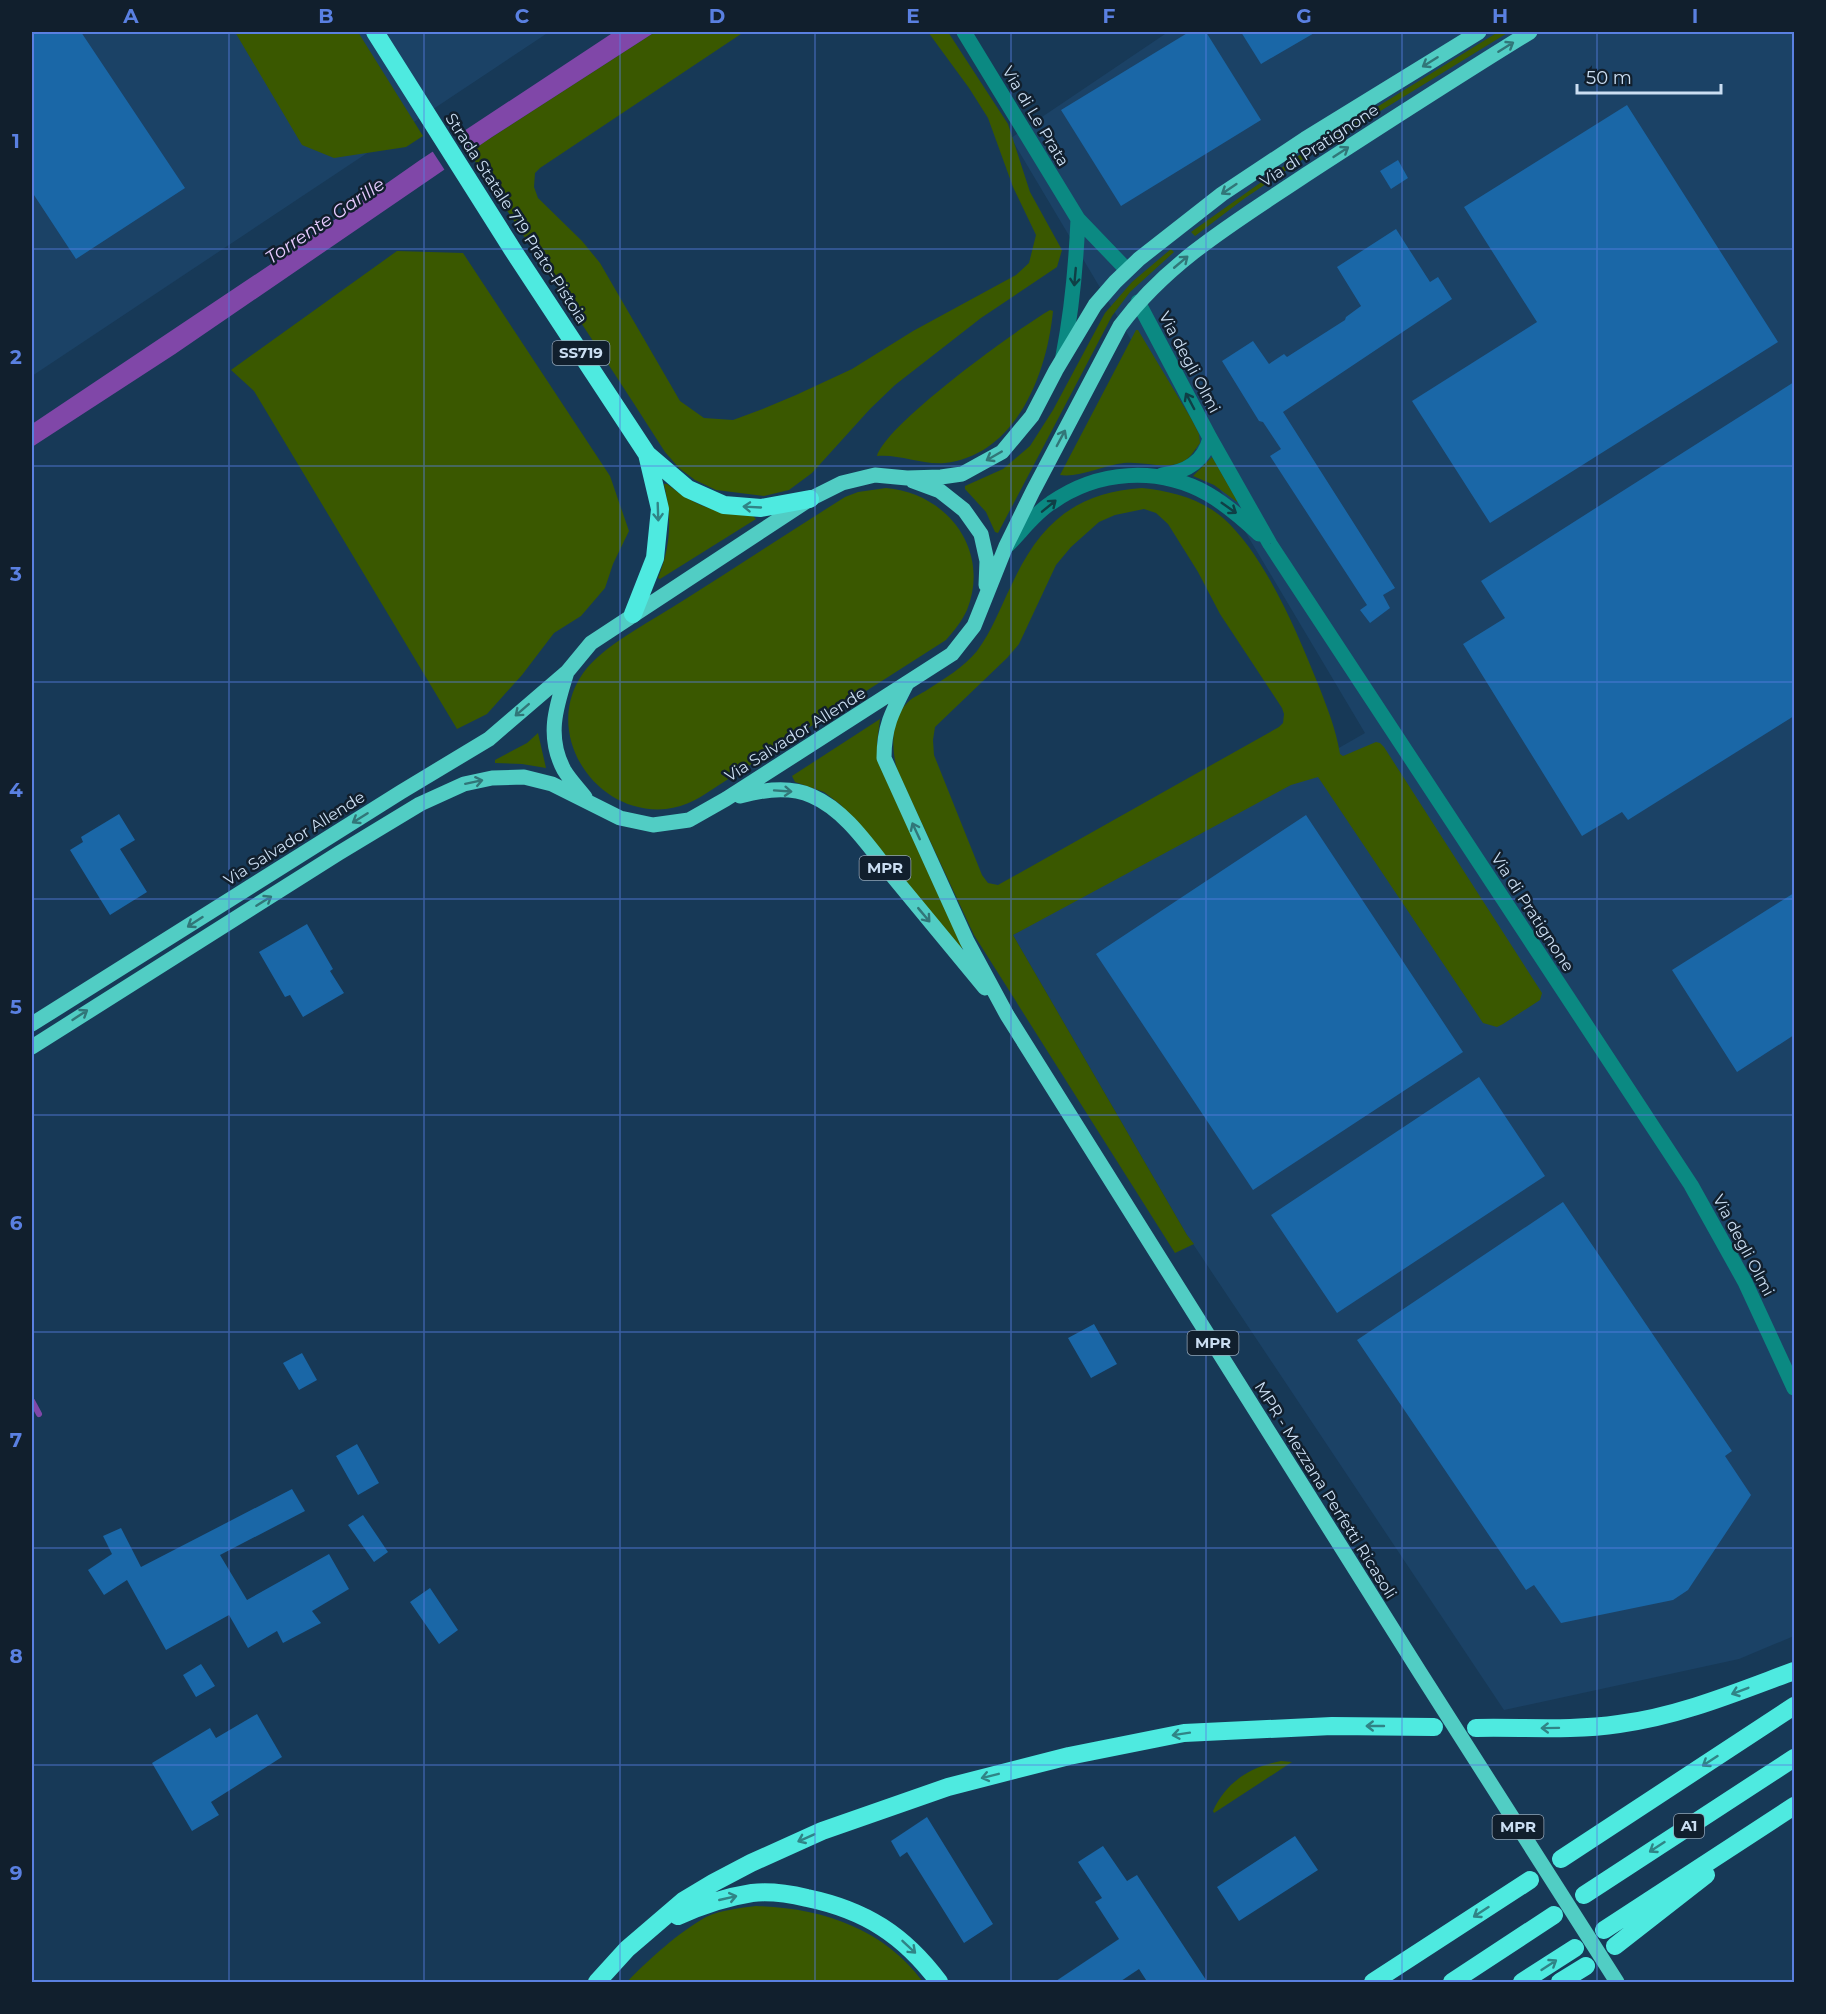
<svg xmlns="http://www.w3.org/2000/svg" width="1826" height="2014" font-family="Montserrat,sans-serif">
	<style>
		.built { fill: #1b4266 }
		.green { fill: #3a5800; fill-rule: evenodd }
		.water { fill: #8047a8 }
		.pier { fill: #173957 }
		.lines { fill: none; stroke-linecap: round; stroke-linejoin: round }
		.stream { stroke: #8047a8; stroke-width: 6 }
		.building { fill: #1a67a7 }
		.minor { stroke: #0b8982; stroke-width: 15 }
		.major { stroke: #51cdc4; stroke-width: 15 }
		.highway { stroke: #4eeae0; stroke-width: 18 }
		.oneway { stroke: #317678 }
		.oneway2 { stroke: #0f3f46 }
		.oneway3 { stroke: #308486 }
		.grid { fill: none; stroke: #5a80e1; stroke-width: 1.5; stroke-opacity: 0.55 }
		.labels { text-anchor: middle; stroke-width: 5; stroke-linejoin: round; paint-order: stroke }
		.shield { fill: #111f2d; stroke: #93a5b7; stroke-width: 1.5 }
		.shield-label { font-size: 15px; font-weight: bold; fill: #cbdef2 }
		.street-label { font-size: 16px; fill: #cbdef2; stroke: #111f2d }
		.water-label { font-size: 18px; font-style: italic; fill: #e7ccff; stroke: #111f2d }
		.neatline { fill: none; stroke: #5a80e1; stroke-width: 2 }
		.grid-label { font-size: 20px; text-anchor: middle; font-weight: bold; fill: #5a80e1 }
	</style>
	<rect width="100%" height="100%" fill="#173957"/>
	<path class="built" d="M32 32H549L32 376Z
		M1168 32H1794V1636L1739 1659 1504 1710 1187 1235 1013 935 1365 733 1011 138Z"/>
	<path class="green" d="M235 32H358L423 136 406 147 334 158 302 145Z
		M655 32H744L540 168 535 173 534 187 538 198 582 241 600 263 680 401 704 418 733 420 765 408 796 395 852 369 913 331 1016 275 1029 263 1036 235 1013 187 988 118 969 88 928 32H948L1008 124 1030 192 1062 250 1057 267 981 318 895 385 870 409 812 473 789 490 764 496 716 490 695 480 679 468 665 452C601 351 534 253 469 152Z
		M1498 32H1509L1317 150 1245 198 1195 236 1191 232 1301 154Z
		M1171 249 1174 252 1130 292 1112 316 998 533 995 532 986 512 965 489V486L1003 469 1030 446 1053 410 1105 313 1132 282Z
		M397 251 463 253 610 476 629 531 613 564 605 588 581 616 554 633 522 675 487 714 457 729 254 391 231 370Z
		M1050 310 1053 311C1047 374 1016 455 945 463 921 465 900 454 877 456 886 424 1017 329 1050 310Z
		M1136 330H1138L1192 420 1199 434 1200 443C1194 451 1189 460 1180 463 1165 469 1141 461 1124 463 1104 465 1079 478 1060 475Z
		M1212 457 1237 500V502L1214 485 1193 476Z
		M664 484H667C696 507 717 513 753 516L756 519 660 579 658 578C671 546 672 518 664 484Z
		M886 488C947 493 991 550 967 610 962 621 954 631 946 640L719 785C703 796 686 807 666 809 592 816 538 727 587 668 609 642 655 619 684 600 738 566 791 531 845 497L858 492Z
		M1142 488C1170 491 1200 498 1223 518 1265 555 1297 632 1318 684 1327 707 1336 729 1340 754L1343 756 1376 742 1380 743 1384 747 1542 993 1540 1000 1503 1024 1497 1027 1483 1023 1318 777 1291 785 1013 935 1187 1235 1194 1244 1175 1253 974 935 898 772C891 751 890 719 908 702 913 697 921 694 927 690 944 679 964 667 977 651 992 631 1000 608 1011 586 1039 525 1073 493 1142 488ZM1144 509 1156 513 1168 524 1198 572 1220 614 1282 708 1284 714 1283 723 1279 727 998 885 988 883 982 875 934 755 933 740 935 727 1007 658 1019 644 1056 565 1071 547 1099 522 1115 515Z
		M880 719 877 743 963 947 959 950 841 805 824 792 795 782 792 776Z
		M538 733 546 768 522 764 495 763V760L527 743Z
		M1281 1761 1292 1762 1214 1813 1213 1811C1226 1782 1250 1767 1281 1761Z
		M756 1906C822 1908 883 1928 923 1982H627C648 1960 679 1932 706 1917 721 1910 740 1908 756 1906Z"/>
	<path class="water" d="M614 32H655L492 137 175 354 32 447V424L277 260 420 160Z"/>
	<path class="pier" d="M457 132 471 155 446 172 431 149Z"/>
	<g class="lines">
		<path class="stream" d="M32 1401 39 1414"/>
	</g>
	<path class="building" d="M32 32H81L185 188 76 259 32 192Z
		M1189 32H1206L1261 120 1121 206 1061 110Z
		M1241 32H1316L1261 64Z
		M1627 105 1778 342 1490 523 1412 401 1537 322 1464 207Z
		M1398 160 1408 178 1391 189 1380 171Z
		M1396 229 1430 282 1438 277 1452 299 1283 412 1395 588 1383 595 1390 608 1370 623 1360 610 1367 605 1270 456 1281 449 1263 422 1259 421 1222 361 1253 341 1269 364 1284 354 1287 357 1345 320 1346 317 1361 306 1337 267Z
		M1794 382V716L1628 820 1622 812 1582 836 1463 644 1505 618 1481 581Z
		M119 814 135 840 120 849 147 892 110 915 70 850 83 842 81 837Z
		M1306 815 1463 1052 1253 1190 1096 954Z
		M1794 893V1035L1737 1072 1672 970Z
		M307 924 333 969 330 971 344 993 303 1017 290 995 285 997 259 952Z
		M1479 1077 1545 1176 1337 1313 1271 1215Z
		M1563 1202 1732 1451 1725 1456 1751 1495 1688 1590 1673 1600 1561 1623 1534 1585 1526 1590 1357 1340Z
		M1094 1324 1117 1364 1091 1378 1068 1338Z
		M302 1353 317 1380 299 1390 283 1363Z
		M357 1444 379 1483 358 1495 336 1456Z
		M292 1489 305 1511 220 1555 247 1600 329 1554 349 1589 312 1611 321 1623 283 1643 277 1631 248 1648 229 1615 166 1650 127 1580 104 1595 88 1570 112 1554 103 1536 121 1528 141 1567Z
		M363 1515 388 1552 374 1562 348 1525Z
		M430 1588 458 1630 439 1644 410 1602Z
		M201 1664 215 1686 196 1697 183 1675Z
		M257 1714 282 1757 211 1802 219 1815 192 1831 152 1763 210 1728 216 1738Z
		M927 1817 993 1924 964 1943 907 1852 900 1857 891 1841Z
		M1295 1836 1318 1870 1239 1921 1217 1887Z
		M1103 1846 1127 1881 1137 1875 1208 1983H1148L1139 1969 1118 1983H1053L1119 1939 1095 1902 1102 1898 1078 1862Z"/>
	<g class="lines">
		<path class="minor" d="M964 32 1078 219 1127 270
			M1138 302 1210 438 1270 544 1691 1185 1745 1282 1794 1388
			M1063 356C1072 310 1076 266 1078 219
			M1162 475C1186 472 1204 462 1210 438
			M1008 545C1022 531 1035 513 1051 503 1098 470 1158 466 1208 494 1227 505 1243 519 1259 534"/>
		<path class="major" d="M913 481 940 491 964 510 981 534 987 561 986 585
			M567 672C556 707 546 736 564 770 570 780 578 788 585 797
			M906 685C892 712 884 727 884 758L967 941 1007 1015 1419 1671 1617 1982
			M740 796C762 790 790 786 812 796 847 811 871 850 895 879 925 915 955 952 985 988
			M32 1024 401 792 489 739 567 672 591 643 810 499 842 483 875 475 907 478 941 477 962 474 1002 452 1032 416 1056 370 1095 305 1115 282 1139 259 1222 194 1305 139 1479 32
			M32 1047 339 853 420 804 464 784 492 778 524 777 552 784 620 818 653 825 689 820 726 799 952 654 974 626 1006 546 1033 491 1120 326C1169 260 1240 219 1307 174 1381 126 1455 78 1530 32"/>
		<path class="highway" d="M375 32 514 252 647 454 688 489 724 505 761 508 810 499
			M633 614 655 558 660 509 647 454
			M1476 1728C1524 1727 1572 1731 1619 1724 1680 1716 1737 1692 1794 1671
			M1561 1859 1794 1706
			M1584 1895 1794 1758
			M678 1916C702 1905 726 1897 752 1893 770 1891 790 1894 807 1898 865 1910 904 1935 939 1982
			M1604 1930 1794 1806
			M1615 1946 1706 1875
			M597 1982 627 1949 683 1901 713 1883 751 1863 822 1831 948 1787 1069 1756 1184 1733 1332 1726 1434 1727
			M1373 1982 1530 1880
			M1452 1982 1554 1915
			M1522 1982 1575 1948
			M1560 1982 1586 1966"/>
	</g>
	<defs><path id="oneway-shaft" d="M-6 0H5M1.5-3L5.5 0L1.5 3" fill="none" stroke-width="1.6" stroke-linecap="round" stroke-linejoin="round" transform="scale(1.5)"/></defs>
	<g class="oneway">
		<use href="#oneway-shaft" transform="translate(1506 47) rotate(-32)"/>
		<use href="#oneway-shaft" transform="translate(1430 62) rotate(148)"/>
		<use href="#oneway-shaft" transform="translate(1341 152) rotate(-33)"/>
		<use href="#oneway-shaft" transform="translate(1229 189) rotate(146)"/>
		<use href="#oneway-shaft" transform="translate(1181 262) rotate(-40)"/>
		<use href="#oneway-shaft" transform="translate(1061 438) rotate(-62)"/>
		<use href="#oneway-shaft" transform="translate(994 456) rotate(150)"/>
		<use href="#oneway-shaft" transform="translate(522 710) rotate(139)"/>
		<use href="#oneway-shaft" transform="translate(474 782) rotate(-12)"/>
		<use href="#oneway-shaft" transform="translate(783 791) rotate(4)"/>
		<use href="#oneway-shaft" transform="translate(360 818) rotate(148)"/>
		<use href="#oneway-shaft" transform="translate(916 831) rotate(-115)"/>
		<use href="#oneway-shaft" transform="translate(264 901) rotate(-32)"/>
		<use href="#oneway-shaft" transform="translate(924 915) rotate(50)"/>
		<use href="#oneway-shaft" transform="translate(195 922) rotate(147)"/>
		<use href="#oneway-shaft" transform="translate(80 1015) rotate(-33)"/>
	</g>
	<g class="oneway2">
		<use href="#oneway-shaft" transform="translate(1075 277) rotate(95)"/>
		<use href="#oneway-shaft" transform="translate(1190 401) rotate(-118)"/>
		<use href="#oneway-shaft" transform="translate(1049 506) rotate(-39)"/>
		<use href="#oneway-shaft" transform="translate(1229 508) rotate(35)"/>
	</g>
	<g class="oneway3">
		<use href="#oneway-shaft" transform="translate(752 507) rotate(-177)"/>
		<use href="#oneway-shaft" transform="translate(658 512) rotate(88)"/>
		<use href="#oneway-shaft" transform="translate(1740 1691) rotate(159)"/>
		<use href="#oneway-shaft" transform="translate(1375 1726) rotate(-180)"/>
		<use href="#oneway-shaft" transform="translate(1550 1728) rotate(179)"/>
		<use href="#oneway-shaft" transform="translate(1181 1734) rotate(171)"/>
		<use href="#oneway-shaft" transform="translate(1710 1761) rotate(147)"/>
		<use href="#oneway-shaft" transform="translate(990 1776) rotate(166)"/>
		<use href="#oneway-shaft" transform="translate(806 1838) rotate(156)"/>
		<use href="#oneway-shaft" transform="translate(1657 1847) rotate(147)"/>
		<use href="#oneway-shaft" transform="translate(728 1898) rotate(-13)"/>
		<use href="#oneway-shaft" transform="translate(1481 1912) rotate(147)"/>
		<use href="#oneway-shaft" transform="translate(909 1947) rotate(43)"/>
		<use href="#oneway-shaft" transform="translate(1549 1965) rotate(-33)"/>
	</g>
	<path class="grid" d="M229 32V1982M424 32V1982M620 32V1982M815 32V1982M1011 32V1982M1206 32V1982M1402 32V1982M1597 32V1982M32 249H1794M32 466H1794M32 682H1794M32 899H1794M32 1115H1794M32 1332H1794M32 1548H1794M32 1765H1794"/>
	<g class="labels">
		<g class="shield">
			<rect x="552.5" y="341" width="57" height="24" rx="4.5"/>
			<rect x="859.5" y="856" width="51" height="24" rx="4.5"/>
			<rect x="1187.5" y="1331" width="51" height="24" rx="4.5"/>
			<rect x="1674" y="1814" width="30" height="24" rx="4.5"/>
			<rect x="1492.5" y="1815" width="51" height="24" rx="4.5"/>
		</g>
		<g class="shield-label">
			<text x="581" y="358">SS719</text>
			<text x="885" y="873">MPR</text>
			<text x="1213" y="1348">MPR</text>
			<text x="1689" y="1831">A1</text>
			<text x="1518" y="1832">MPR</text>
		</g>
		<g class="street-label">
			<text transform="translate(1036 116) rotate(59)" y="6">Via di Le Prata</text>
			<text transform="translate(1319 145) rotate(-33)" y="6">Via di Pratignone</text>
			<text transform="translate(517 218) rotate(57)" y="6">Strada Statale 719 Prato-Pistoia</text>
			<text transform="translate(1190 362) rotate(62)" y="6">Via degli Olmi</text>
			<text transform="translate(795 734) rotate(-32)" y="6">Via Salvador Allende</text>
			<text transform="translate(294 838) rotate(-32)" y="6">Via Salvador Allende</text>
			<text transform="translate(1533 912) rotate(57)" y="6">Via di Pratignone</text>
			<text transform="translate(1744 1245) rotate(62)" y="6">Via degli Olmi</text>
			<text transform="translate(1326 1490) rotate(58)" y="6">MPR - Mezzana Perfetti Ricasoli</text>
		</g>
		<g class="water-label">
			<text transform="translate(325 221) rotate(-34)" y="6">Torrente Garille</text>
		</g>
	</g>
	<rect width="1826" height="2014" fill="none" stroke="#111f2d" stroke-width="66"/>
	<path d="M1577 84v9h144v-9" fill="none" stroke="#cbdef2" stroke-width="3"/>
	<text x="1586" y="84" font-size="18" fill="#cbdef2" stroke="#111f2d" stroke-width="4.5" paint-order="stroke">50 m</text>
	<rect x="33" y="33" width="1760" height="1948" class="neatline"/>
	<g class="grid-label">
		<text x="131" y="23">A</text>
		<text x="326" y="23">B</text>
		<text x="522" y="23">C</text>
		<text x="717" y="23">D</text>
		<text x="913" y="23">E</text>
		<text x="1109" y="23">F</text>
		<text x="1304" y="23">G</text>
		<text x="1500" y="23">H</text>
		<text x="1695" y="23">I</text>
		<text x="16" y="148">1</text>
		<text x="16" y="364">2</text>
		<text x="16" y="581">3</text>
		<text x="16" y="797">4</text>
		<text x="16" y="1014">5</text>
		<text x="16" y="1230">6</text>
		<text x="16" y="1447">7</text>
		<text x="16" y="1663">8</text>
		<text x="16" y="1880">9</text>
	</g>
</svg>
